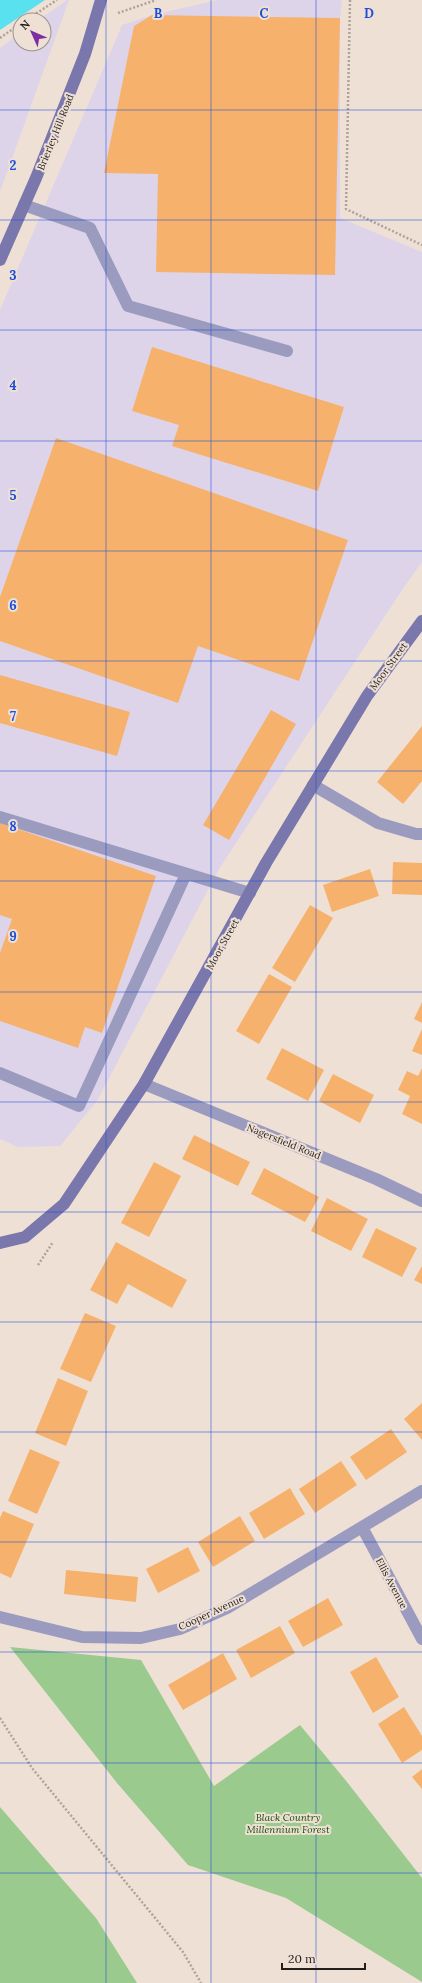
<svg xmlns="http://www.w3.org/2000/svg" width="422" height="1983" font-family="Lora,serif">
	<style>
		.industrial { fill: #ded4e9 }
		.green { fill: #9aca8d }
		.water { fill: #5ae1f0 }
		.building { fill: #f6b26c }
		.lines { fill: none; stroke-linecap: round; stroke-linejoin: round }
		.path { stroke: #aea29a; stroke-width: 2.5; stroke-dasharray: 2 2; stroke-linecap: butt }
		.lane { stroke: #9b9bbf; stroke-width: 12 }
		.street { stroke: #9b9bbf; stroke-width: 12 }
		.secondary { stroke: #7977ac; stroke-width: 12 }
		.grid { fill: none; stroke: #1d4ed8; stroke-width: 1; stroke-opacity: 0.55 }
		.labels { text-anchor: middle; stroke-width: 4; stroke-linejoin: round; paint-order: stroke }
		.street-label { font-size: 10px; fill: #231e1a; stroke: #efe0d6 }
		.park-label { font-size: 10px; font-style: italic; fill: #154c00; stroke: #efe0d6 }
		.grid-label { font-size: 13px; text-anchor: middle; font-weight: bold; fill: #1d4ed8; stroke: #efe0d6; stroke-width: 4; stroke-linejoin: round; paint-order: stroke }
	</style>
	<rect width="100%" height="100%" fill="#efe0d6"/>
	<path class="industrial" d="M67 0H69L0 192V48L20 33V44H44V20H38Z
		M218 0H342L340 18V218L422 252V562L404 587 219 869 97 1101 60 1146 18 1147 0 1139V310L122 25 152 15Z"/>
	<path class="green" d="M10 1647 141 1660 214 1786 300 1725 347 1782 422 1878V1982L286 1898 188 1865 117 1783Z
		M0 1807 96 1918 137 1983H0Z"/>
	<path class="water" d="M0 0H45L0 30Z"/>
	<path class="building" d="M152 15 340 18 335 275 156 272 158 174 104 173 134 26Z
		M152 347 344 407 318 491 172 446 179 425 132 411Z
		M56 438 348 540 299 681 198 646 178 703 0 641V597Z
		M0 675 130 712 117 756 0 723Z
		M271 710 296 724 229 840 203 825Z
		M422 726V781L403 804 377 782Z
		M0 823 156 876 102 1033 85 1027 78 1048 0 1021V953L12 919 0 915Z
		M393 862 422 863V895L392 894Z
		M370 869 379 896 332 912 323 885Z
		M310 905 333 918 295 982 272 968Z
		M269 974 292 987 259 1044 236 1031Z
		M422 1002V1023L414 1019Z
		M422 1029V1055L412 1051Z
		M282 1048 324 1070 308 1101 266 1079Z
		M422 1068V1124L402 1114 410 1096 398 1090 407 1071 418 1076Z
		M333 1074 374 1095 360 1123 319 1101Z
		M194 1135 250 1162 238 1186 182 1159Z
		M154 1162 181 1176 149 1237 121 1223Z
		M264 1168 319 1197 305 1222 251 1194Z
		M327 1198 368 1219 351 1251 311 1231Z
		M376 1228 417 1248 402 1277 362 1257Z
		M116 1242 187 1280 172 1308 128 1284 117 1304 90 1290Z
		M422 1266V1284L414 1280Z
		M85 1313 116 1326 91 1382 60 1369Z
		M58 1378 88 1391 66 1446 35 1433Z
		M422 1403V1440L404 1419Z
		M391 1429 407 1452 366 1480 350 1457Z
		M30 1449 60 1462 37 1514 8 1501Z
		M341 1461 357 1485 315 1513 299 1489Z
		M290 1488 305 1514 264 1539 249 1513Z
		M3 1511 34 1524 11 1578 0 1573V1518Z
		M240 1516 255 1541 213 1567 198 1542Z
		M188 1547 200 1571 158 1593 146 1569Z
		M66 1570 138 1577 136 1602 64 1594Z
		M328 1598 343 1625 303 1647 288 1621Z
		M280 1626 295 1653 251 1678 236 1650Z
		M223 1653 237 1679 183 1710 168 1685Z
		M376 1657 399 1697 373 1713 350 1672Z
		M404 1707 422 1736V1750L402 1763 378 1724Z
		M422 1769V1789L412 1777Z"/>
	<g class="lines">
		<path class="path" d="M350 0 346 209 422 245
			M118 13 156 0
			M26 20 57 0
			M0 38 20 24
			M38 1265 53 1242
			M0 1718 32 1768 183 1952 201 1983"/>
		<path class="lane" d="M24 205 90 228 128 306 287 351
			M0 817 250 893
			M0 1073 79 1106 186 874"/>
		<path class="street" d="M313 785 378 823 416 834H422
			M144 1084 376 1179 422 1201
			M362 1527 422 1639
			M0 1617 82 1637 141 1638 180 1629 227 1608 422 1491"/>
		<path class="secondary" d="M0 260 36 178 85 54 101 0
			M0 1243 25 1237 64 1204 144 1084 266 863 367 696 422 621"/>
	</g>
	<path class="grid" d="M106 0V1983M211 0V1983M316 0V1983M0 110H422M0 220H422M0 330H422M0 441H422M0 551H422M0 661H422M0 771H422M0 881H422M0 992H422M0 1102H422M0 1212H422M0 1322H422M0 1432H422M0 1542H422M0 1652H422M0 1763H422M0 1873H422"/>
	<g class="labels">
		<g class="street-label">
			<text transform="translate(55 132) rotate(-68)" y="4">Brierley Hill Road</text>
			<text transform="translate(388 666) rotate(-54)" y="4">Moor Street</text>
			<text transform="translate(222 944) rotate(-61)" y="4">Moor Street</text>
			<text transform="translate(284 1141) rotate(22)" y="4">Nagersfield Road</text>
			<text transform="translate(392 1583) rotate(62)" y="4">Ellis Avenue</text>
			<text transform="translate(211 1612) rotate(-25)" y="4">Cooper Avenue</text>
		</g>
		<g class="park-label">
			<text x="288" y="1821">Black Country<tspan x="288" dy="12">Millennium Forest</tspan></text>
		</g>
	</g>
	<g class="grid-label">
		<text x="158" y="18">B</text>
		<text x="264" y="18">C</text>
		<text x="369" y="18">D</text>
		<text x="13" y="170">2</text>
		<text x="13" y="280">3</text>
		<text x="13" y="390">4</text>
		<text x="13" y="500">5</text>
		<text x="13" y="610">6</text>
		<text x="13" y="721">7</text>
		<text x="13" y="831">8</text>
		<text x="13" y="941">9</text>
	</g>
	<g transform="translate(32 32) rotate(315)"><circle r="19" fill="#efe0d6" stroke="#9d928b"/>
	<path d="M0-3L7 15L0 10L-7 15Z" fill="#7e2e9f"/>
	<text y="-6" font-size="11" font-weight="bold" text-anchor="middle" fill="#231e1a">N</text>
	</g>
	<path d="M282 1963v6h83v-6" fill="none" stroke="#231e1a" stroke-width="2"/>
	<text x="288" y="1963" font-size="12" fill="#231e1a" stroke="#efe0d6" stroke-width="3" paint-order="stroke">20 m</text>
</svg>
